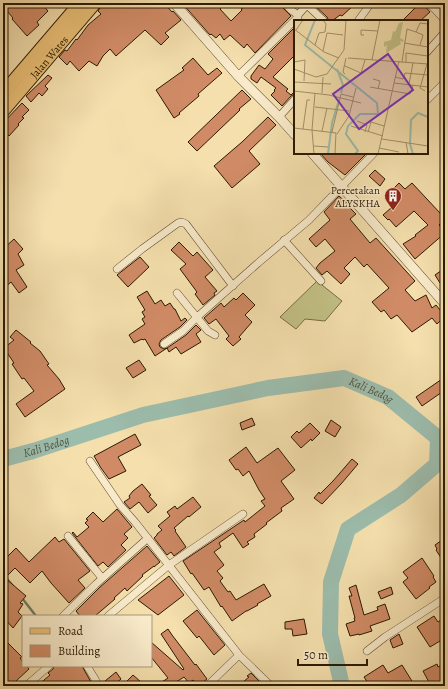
<svg xmlns="http://www.w3.org/2000/svg" width="448" height="689" font-family="Alegreya,serif">
	<style>
		.green { fill: #c2c085; stroke: #766d44 }
		.lines { fill: none; stroke-linecap: round; stroke-linejoin: round }
		.stream { stroke: #6f7b68; stroke-width: 2.5 }
		.river { stroke: #9cbcac; stroke-width: 16 }
		.building { fill: #d08b66; stroke: #2b1a02 }
		.minor-casing { stroke: #5d4b2d; stroke-width: 8 }
		.tertiary-casing { stroke: #5d4b2d; stroke-width: 10 }
		.primary-casing { stroke: #2b1a02; stroke-width: 14 }
		.minor { stroke: #f8eaca; stroke-width: 7 }
		.tertiary { stroke: #f8eaca; stroke-width: 9 }
		.primary { stroke: #eac076; stroke-width: 12 }
		.labels { text-anchor: middle; stroke-width: 3; stroke-linejoin: round; paint-order: stroke }
		.street-label { font-size: 11px; fill: #2b1a02; stroke: #f8eaca }
		.poi-label { font-size: 11px; fill: #2b1a02; stroke: #f8eaca; text-anchor: end }
		.water-label { font-size: 12px; font-style: italic; fill: #53533e; stroke: #f8eaca }
		.inset-river { fill: none; stroke: #9cbcac; stroke-width: 2 }
		.inset-road { fill: none; stroke: #a49069; stroke-width: 1 }
		.view { fill: #7b2cbf; fill-opacity: 0.15; stroke: #7b2cbf; stroke-width: 2 }
		.inset-edge { fill: none; stroke: #2b1a02; stroke-width: 2 }
	</style>
	<rect width="100%" height="100%" fill="#f4dfad"/>
	<filter id="stains"><feTurbulence type="fractalNoise" baseFrequency=".005" numOctaves="4"/><feColorMatrix values="0 0 0 0 .2 0 0 0 0 .09 0 0 0 0 .02 0 0 0 .5 -.17"/></filter>
	<radialGradient id="worn" r=".72"><stop offset=".6" stop-color="#630" stop-opacity="0"/><stop offset="1" stop-color="#630" stop-opacity=".3"/></radialGradient>
	<path class="green" d="M317 281 342 301 325 321 305 319 296 329 280 317Z"/>
	<g class="lines">
		<path class="stream" d="M3 574 13 586
			M22 598 36 616"/>
		<path class="river" id="s1" d="M3 459 33 451 143 415 268 388 344 378 388 397 438 438 437 464 401 495 348 529 331 582 330 634 342 686"/>
	</g>
	<path class="building" d="M3 3H41L48 11 37 22 39 25 27 36 12 19 13 18 3 6Z
		M103 3H164L172 12 173 11 181 20 165 33 169 37 161 45 145 30 116 56 110 49 103 56 97 66 89 61 79 71 70 61 67 65 59 57 65 50 67 51 76 39 77 40 88 25 101 14 98 11Z
		M182 3H226L220 9 231 21 242 10 241 9 250 3H278L291 16 255 53 247 44 244 48 230 35 224 40 220 34 216 38 211 34 210 35Z
		M312 3H356L342 16 340 15 332 21H329L327 17Z
		M411 3H422L430 12 420 21H402L415 8Z
		M295 27V55L273 77 288 89 286 91 291 95 295 91V94L291 96 282 106 271 95 275 91 274 90 276 88 261 77 257 83 251 79V76L259 65 265 69 273 59 268 54Z
		M193 58 208 75 217 68 222 73 198 94 199 96 179 113 180 114 174 118 156 90 184 70 182 68Z
		M48 75 52 78 45 86 48 89 42 96 39 93 31 102 26 96Z
		M242 90 251 99 239 109 240 110 197 151 188 142Z
		M22 103 29 110 22 117 24 118 18 124 19 125 9 136 3 131V123Z
		M268 117 276 125 249 151 260 164 232 188 214 166 242 142Z
		M320 153H367L345 175 328 162Z
		M375 170 385 179 380 186 369 176Z
		M399 183 405 189 412 183 440 213 445 208V219L439 225 445 230V233L415 259 403 244 416 236 415 235 428 225 414 211 396 227 389 219 388 220 383 215 400 200 391 191Z
		M339 196 348 204 347 205 356 214 350 219 370 243 376 238 415 281 405 290 415 301 426 295 432 308 436 305 445 316 437 324 432 318 412 332 397 315 391 319 384 310 381 312 372 302 389 288 367 264 364 267 355 257 344 268 350 274 341 284 327 271 322 275 316 268 320 263 335 251 325 239 316 247 309 239 330 220 324 212Z
		M14 239 23 249 18 254 24 265 16 270 27 287 19 293 11 282 3 289V249Z
		M179 242 193 256 197 252 213 270 205 277 217 291 214 293 215 295 203 305 195 294 197 292 180 269 186 264 171 250Z
		M140 257 149 267 128 287 117 275Z
		M445 268V279L440 283 435 275Z
		M147 291 155 304 161 300 165 306 170 303 174 309H175L181 321 185 318 187 320 180 327 161 340 159 344 160 347 164 349 167 348 186 335 196 325 201 330 196 334 201 342 181 354 176 347 169 352 167 348 155 356 145 339 143 340 142 339 134 343 129 335 145 324 142 319 145 317 142 312 145 310 137 297Z
		M243 293 255 305 245 315 252 322 239 337 241 339 233 346 226 339 229 336 216 319 209 324 204 318 221 303 224 307 234 298 236 300Z
		M16 330 31 342 30 343 40 351 49 364 47 365 59 379 65 389 25 417 16 404 34 391 24 378 22 379 12 364 14 363 4 348 14 340 10 337Z
		M139 360 146 370 133 378 126 368Z
		M445 377V390L422 406 416 397Z
		M252 418 255 425 242 430 240 423Z
		M331 420 341 427 335 437 325 431Z
		M310 423 320 433 312 441 311 439 301 448 291 437 297 431 299 433Z
		M135 434 141 445 118 457 126 471 109 479 101 468 94 456Z
		M246 447 257 463 278 448 295 470 281 481 294 499 281 508 282 511 266 523 267 524 254 534 255 537 247 542 249 544 243 548 233 533 219 543 221 547 214 552 224 565 217 571 223 578 220 581 228 592 230 591 236 600 264 584 271 596 257 604 258 605 247 611H246L232 621 222 606 221 607 209 587 204 590 192 573 191 574 183 561 244 520 245 522 265 506 261 501 265 499 259 490 249 471 243 476 238 469 236 470 229 460Z
		M352 459 358 464 341 484 322 504 314 498 319 492 320 494 333 481Z
		M142 484 151 495 149 496 157 505 148 513 139 502 130 509 124 502 130 498 129 496 133 491Z
		M193 497 201 507 189 517 188 516 174 528 176 530 175 531 186 547 174 556 171 552 167 555 154 538 157 535V534L162 530 158 526 170 516 167 512 175 506 177 509Z
		M117 509 132 527 124 534 128 538 121 545 126 550 108 567 103 562 98 566 72 533 73 532 77 537 89 527 85 523 88 520 86 519 93 512 103 522Z
		M55 537 59 542 64 539 90 571 78 580 85 588 69 603 51 583 42 571 30 583 15 568 5 578 26 596 20 603 23 604 18 612 22 616 13 628 3 617V561L16 548 29 562Z
		M445 538V564L436 550 437 549 435 545Z
		M147 546 160 562 154 567V566L142 575 143 576 127 591 125 588 114 598 115 599 95 616H80L76 611 99 588Z
		M422 558 434 576 433 577 436 582 429 587 430 588 416 599 403 582 408 578 403 572Z
		M169 576 184 595 158 615 138 600Z
		M356 585 364 615 378 610 377 607 385 604 390 619 370 626 372 631 359 635V634L350 636 346 624 355 621 354 618H355L349 596H352L349 588Z
		M391 587 393 594 381 599 378 592Z
		M197 610 225 645 214 655 199 636 197 638 183 621Z
		M434 616 438 622 445 617V638L430 647 417 627Z
		M304 619 307 634 293 636 292 629H285V622Z
		M168 629 172 635 195 665 196 664 207 679 198 686 193 680 189 683 184 677 170 686H156L168 678 151 657V642L183 670 184 669 161 634Z
		M399 634 403 644 393 648 390 640Z
		M3 638 22 657 20 658 23 662V666H27L29 669 15 682 20 686H3Z
		M445 663V671L442 673 445 681 436 686H431L423 671 437 664 438 667Z
		M383 665 388 673 402 665 415 686H370L364 677Z
		M54 666H82L92 684 89 686H37L50 675 48 673 53 669Z
		M116 672 121 679 113 686H109L105 681Z
		M251 673 264 686H247L243 682 249 677 247 676Z
		M133 675 141 682 136 686H122Z"/>
	<g class="lines">
		<g class="minor-casing">
			<path id="minor" d="M429 3 445 20
				M439 13 445 7
				M298 15 305 7 308 6 324 21
				M358 21 371 3
				M427 52 445 32
				M238 76 298 17V15L291 10 285 3
				M427 100 445 82
				M279 117 295 99
				M284 240 321 281
				M117 269 142 249 178 223 182 222 186 224 233 286
				M177 293 208 331 215 335
				M164 344 183 331 196 318 258 263 309 220 374 153
				M90 461 120 505 135 522 239 655 271 686
				M68 536 102 578
				M63 616 96 584 148 538
				M108 616 169 565 243 514
				M367 651 385 637 445 598
				M87 666 95 679 98 686
				M26 686 49 666
				M207 686 239 655"/>
		</g>
		<g class="tertiary-casing">
			<path id="tertiary" d="M174 3 238 76 279 117 295 135
				M312 153 342 187 445 304"/>
		</g>
		<g class="primary-casing">
			<g id="primary">
				<path d="M3 93 80 3"/>
				<path id="s2" d="M3 111 95 3"/>
			</g>
		</g>
		<use href="#minor" class="minor"/>
		<use href="#tertiary" class="tertiary"/>
		<use href="#primary" class="primary"/>
	</g>
	<defs>
		<g id="building-pin" transform="scale(0.9)"><path d="M0 17L-7.5 6A9.5 9.5 0 1 1 7.5 6Z" fill="#8f2418" stroke="#f8eaca"/><path d="M-4-6H4V6H1V3H-1V6H-4ZM-2.5-4.3h1.7v1.8h-1.7ZM.8-4.3h1.7v1.8H.8ZM-2.5-1h1.7V.8h-1.7ZM.8-1h1.7V.8H.8Z" fill="#fff"/></g>
	</defs>
	<g fill-rule="evenodd">
		<use href="#building-pin" x="393" y="196"/>
	</g>
	<g class="labels">
		<g class="street-label">
			<text dy="4" stroke="none"><textPath href="#s2" startOffset="71">Jalan Wates</textPath></text>
		</g>
		<g class="poi-label">
			<text x="380" y="194">Percetakan<tspan x="380" dy="13">ALYSKHA</tspan></text>
		</g>
		<g class="water-label">
			<text dy="4" stroke="none"><textPath href="#s1" startOffset="381">Kali Bedog</textPath></text>
			<text dy="4" stroke="none"><textPath href="#s1" startOffset="45">Kali Bedog</textPath></text>
		</g>
	</g>
	<g transform="translate(294 20)">
		<rect width="134" height="134" fill="#f4dfad"/>
		<path d="M109 2 106 18 110 20 109 22 106 21 107 24 92 33 93 25 90 27V22L97 20 99 11 101 12 105 3Z" fill="#c2c085"/>
		<path class="inset-river" d="M21 0 11 25 83 83 84 94H66L54 106 52 114 64 131 61 134M43 49 49 65 47 73M34 134 38 103 45 80M119 134 116 124 117 100 124 93 134 97"/>
		<path class="inset-road" d="M0 9 30 32 45 38M2 10 9 0M122 12 129 15 126 25M33 13 49 15M70 15H67V10L84 11M110 23 134 27M21 25 25 13 31 12 32 4 29 0M29 31 33 13M54 38 134 44M78 40 86 0M0 42 11 40 10 61M108 42 113 9 122 12 126 3 134 4M112 42V33L134 36M51 46 67 53 71 40M0 49 22 57 33 54 50 30 52 0M51 54 49 52 52 38M101 57 109 59 111 53 134 55M79 59 86 61 84 69M0 62 37 64M100 63 134 67M115 64 119 43M76 67 116 74 119 65M0 71 35 75 67 83M131 71 126 68 133 44M28 73 29 57M21 87 55 91M63 101 73 105 71 112M57 106 89 116M0 108 42 113 41 133M9 109 13 80H16M28 111 33 88M38 112 47 74 59 77M74 112 77 102 90 106M43 114 55 96 62 68M88 119 134 126M112 122 114 134M20 126 34 127M85 128 105 132M0 134H18M20 134 18 110 21 73M84 134 105 41"/>
		<path class="view" d="M94 34 119 70 65 109 39 74Z"/>
		<rect width="134" height="134" class="inset-edge"/>
	</g>
	<rect width="448" height="689" fill="none" stroke="#f4dfad" stroke-width="16"/>
	<rect x="4" y="4" width="440" height="681" fill="none" stroke="#2b1a02" stroke-width="2"/>
	<rect x="8" y="8" width="432" height="673" fill="none" stroke="#2b1a02"/>
	<rect x="22" y="615" width="130" height="52" fill="#f8eaca" stroke="#a6977a"/>
	<rect x="30" y="628" width="20" height="6" fill="#eac076" stroke="#a6977a"/>
	<text x="58" y="635" font-size="12" fill="#2b1a02">Road</text>
	<rect x="30" y="645" width="20" height="12" fill="#d08b66" stroke="#a6977a"/>
	<text x="58" y="655" font-size="12" fill="#2b1a02">Building</text>
	<path d="M298 659v6h69v-6" fill="none" stroke="#2b1a02" stroke-width="2"/>
	<text x="304" y="659" font-size="12" fill="#2b1a02" stroke="#f8eaca" stroke-width="3" paint-order="stroke">50 m</text>
	<rect width="100%" height="100%" filter="url(#stains)"/>
	<rect width="100%" height="100%" fill="url(#worn)"/>
</svg>
